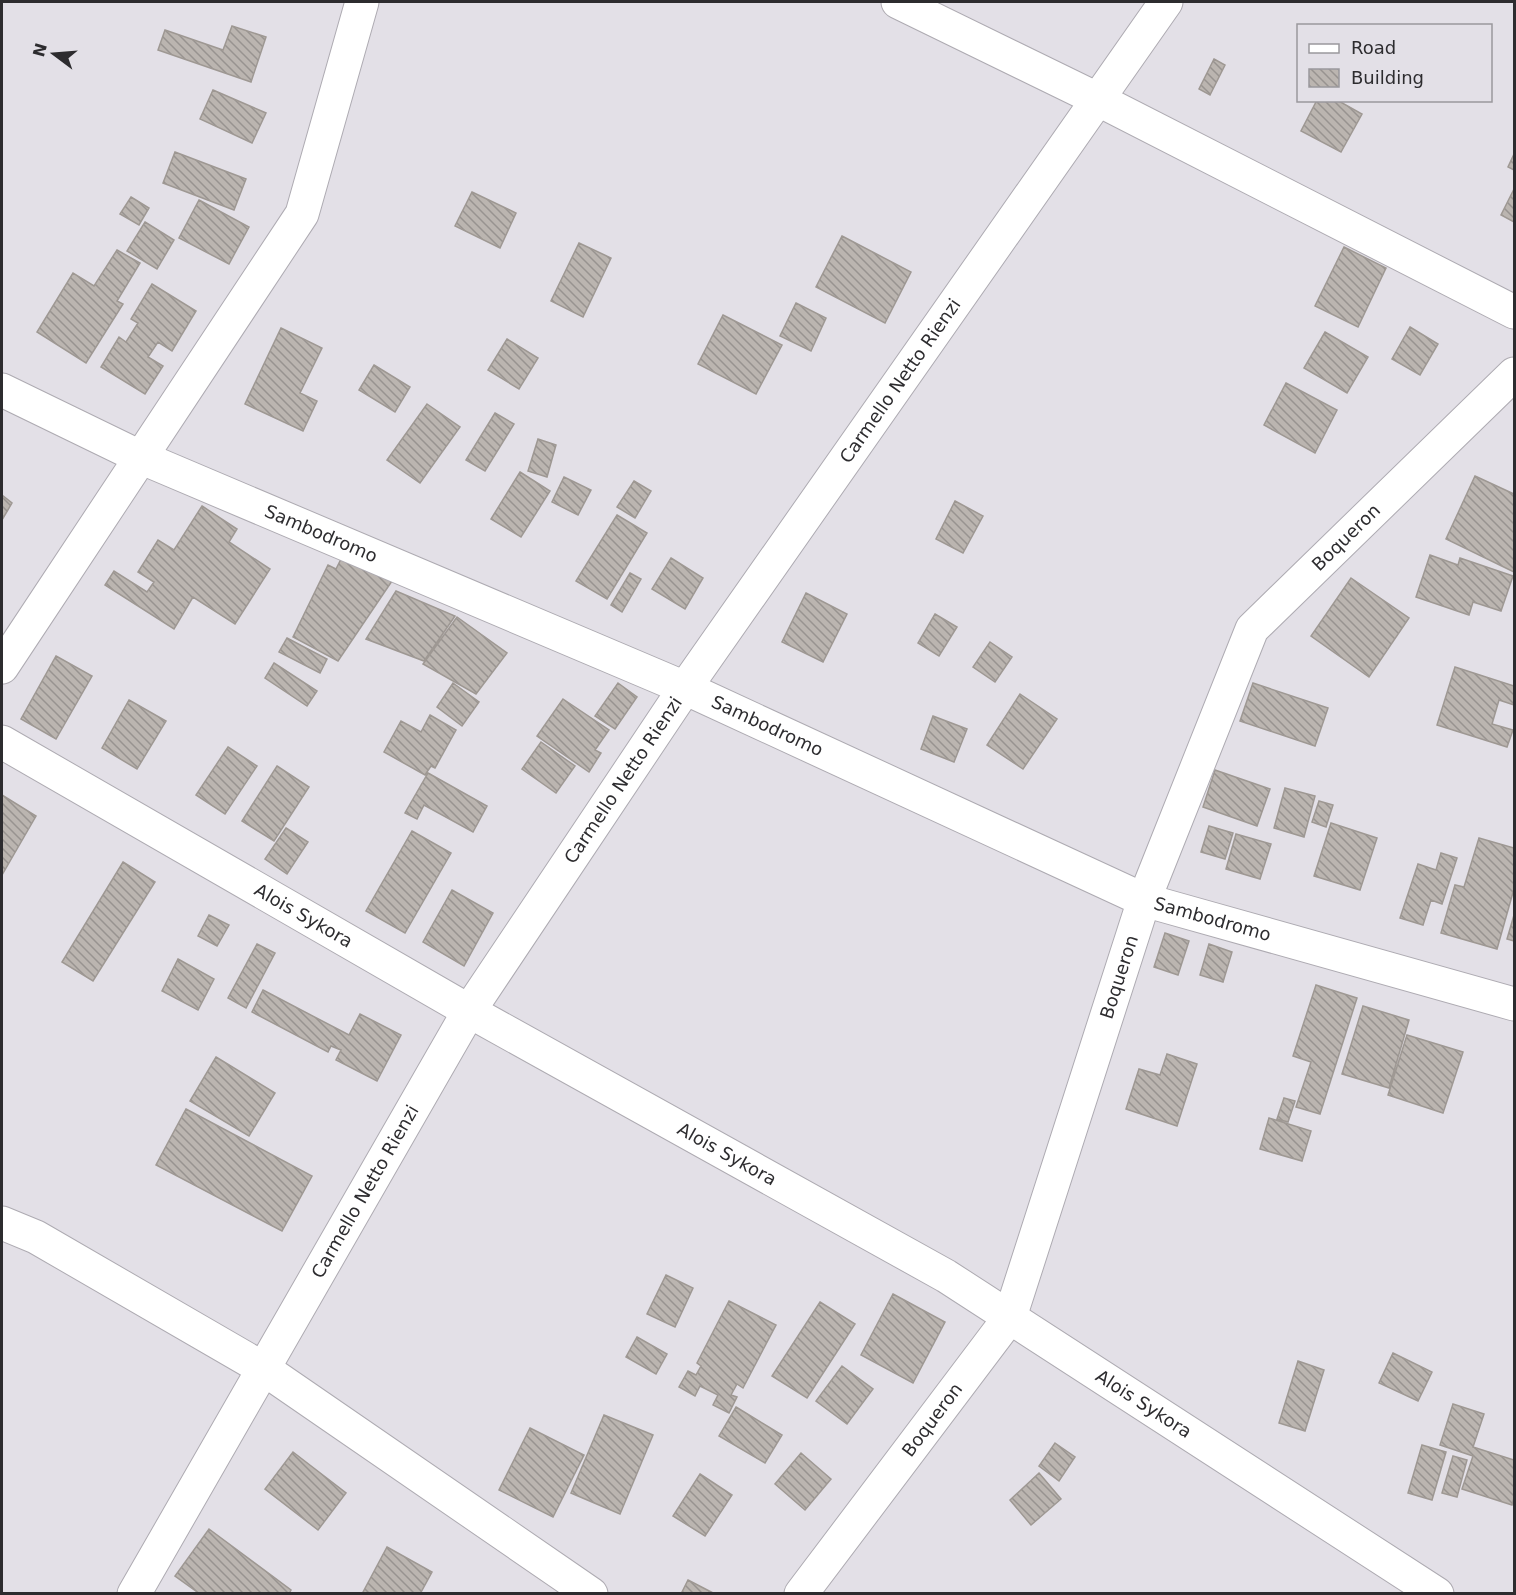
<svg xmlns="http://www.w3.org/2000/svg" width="1516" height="1595" font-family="'DejaVu Sans',sans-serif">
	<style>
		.building { fill: url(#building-back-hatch); stroke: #9e9893; stroke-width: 1.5 }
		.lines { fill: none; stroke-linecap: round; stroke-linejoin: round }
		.minor-casing { stroke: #aeabb2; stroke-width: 35 }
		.tertiary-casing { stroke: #aeabb2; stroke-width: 35 }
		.minor { stroke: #fff; stroke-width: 33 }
		.tertiary { stroke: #fff; stroke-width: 33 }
		.labels { text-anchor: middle; stroke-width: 6; stroke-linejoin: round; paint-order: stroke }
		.street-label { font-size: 18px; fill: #2d2c2f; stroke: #e3e0e7 }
	</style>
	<defs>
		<pattern id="building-back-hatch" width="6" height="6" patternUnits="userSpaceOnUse" patternTransform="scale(1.5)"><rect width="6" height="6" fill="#bbb5b0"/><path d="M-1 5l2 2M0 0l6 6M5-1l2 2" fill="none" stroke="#989390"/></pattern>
	</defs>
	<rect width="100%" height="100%" fill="#e3e0e7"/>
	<path class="building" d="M232 26 266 37 251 82 158 50 165 30 223 50Z
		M1214 59 1225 65 1210 95 1199 89Z
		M213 90 266 113 252 143 200 119Z
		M1317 100H1337L1362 114 1341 152 1301 131Z
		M175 152 246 179 234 210 163 183Z
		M1514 154V170L1508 167Z
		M1514 189V222L1501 215Z
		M472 192 516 213 500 248 455 226Z
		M131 197 149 208 139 225 120 214Z
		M199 200 249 227 229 264 179 238Z
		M145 222 174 240 157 269 127 251Z
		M842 236 911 272 885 323 816 287Z
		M579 243 611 258 583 317 551 301Z
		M1344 247 1386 268 1358 327 1315 306Z
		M117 250 140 263 117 301 123 304 86 363 37 332 73 273 94 286Z
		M152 284 196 311 172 351 158 342 148 357 163 366 145 394 101 367 119 337 126 342 138 323 131 319Z
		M796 303 826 318 811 351 780 336Z
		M723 315 782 345 756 394 698 364Z
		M1410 327 1438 344 1420 375 1392 359Z
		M281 328 322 348 300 393 317 401 303 431 245 404Z
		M1325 332 1368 357 1347 393 1304 368Z
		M507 339 538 358 519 389 488 370Z
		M374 365 410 387 395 412 359 390Z
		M1286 383 1337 410 1315 453 1264 425Z
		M427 404 460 427 420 483 387 460Z
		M495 413 514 424 485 471 466 460Z
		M538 439 556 445 547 477 528 471Z
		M520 472 550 491 521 537 491 519Z
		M1475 476 1514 494V572L1446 539Z
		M564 477 591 490 578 515 552 502Z
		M634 481 651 491 635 518 617 507Z
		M2 495 12 503 2 520Z
		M955 501 983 516 963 553 936 539Z
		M202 506 237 529 229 542 270 569 235 624 193 597 174 629 105 585 114 571 147 592 154 582 138 572 158 540 174 550Z
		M617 515 647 533 607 599 576 581Z
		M343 555 392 581 338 661 293 637 328 565 336 569Z
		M1430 555 1458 565 1460 558 1513 576 1501 611 1473 602 1469 615 1416 597Z
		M671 558 703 578 685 609 652 589Z
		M630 573 641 579 622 612 611 605Z
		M1351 578 1409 618 1369 677 1311 636Z
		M396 591 455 616 424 661 366 639Z
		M806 593 847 614 823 662 782 642Z
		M935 614 957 627 939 656 918 643Z
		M457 617 507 653 476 694 423 664Z
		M287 638 327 659 320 673 279 652Z
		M990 642 1012 657 995 682 973 667Z
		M56 656 92 676 56 739 21 719Z
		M274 663 317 691 307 706 265 678Z
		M1455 667 1514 686V705L1499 700 1492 724 1513 730 1507 747 1437 725Z
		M453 683 479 702 462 726 437 707Z
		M618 683 637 697 615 729 595 716Z
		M1253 683 1328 708 1315 746 1240 721Z
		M1020 694 1057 719 1023 769 987 745Z
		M563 699 609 730 595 750 601 753 589 772 537 736Z
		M129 700 166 721 137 769 102 748Z
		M430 715 456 730 435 768 431 766 425 775 384 752 401 721 421 732Z
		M933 716 967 729 954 762 921 749Z
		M541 742 575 766 556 793 522 769Z
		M228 747 257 766 225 814 196 795Z
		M277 766 309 787 274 841 242 821Z
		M1215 770 1270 789 1257 826 1203 807Z
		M428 773 487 806 473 832 424 805 417 819 405 813Z
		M1285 788 1315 796 1304 837 1274 828Z
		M2 795 36 816 2 875Z
		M1319 801 1333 805 1326 827 1312 822Z
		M1331 823 1377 838 1360 890 1314 876Z
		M1209 826 1233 833 1225 859 1201 852Z
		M286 828 308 842 287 874 265 859Z
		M412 831 451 853 405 933 366 911Z
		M1236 834 1271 844 1260 879 1226 869Z
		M1479 838 1514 848V889L1497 949 1441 933 1455 885 1464 887Z
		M1441 853 1457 858 1442 904 1431 900 1423 925 1400 918 1418 864 1436 870Z
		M123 862 155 882 93 981 62 962Z
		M452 890 493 913 464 966 423 942Z
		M209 915 229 925 217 946 198 936Z
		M1514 915V941L1507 939Z
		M1165 933 1189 941 1178 975 1154 967Z
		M257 944 275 953 246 1008 228 998Z
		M1209 944 1232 952 1223 982 1200 975Z
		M178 959 214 979 198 1010 162 991Z
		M1316 985 1357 998 1320 1114 1296 1107 1311 1062 1293 1056Z
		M263 990 349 1035 360 1014 401 1035 377 1081 336 1060 341 1050 331 1046 328 1052 252 1012Z
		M1363 1006 1409 1020 1389 1088 1342 1074Z
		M1407 1035 1463 1052 1443 1113 1388 1095Z
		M1167 1054 1197 1064 1177 1126 1126 1109 1139 1069 1160 1075Z
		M216 1057 275 1093 249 1136 190 1101Z
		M1284 1098 1295 1101 1288 1122 1277 1119Z
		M186 1109 312 1176 282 1231 156 1165Z
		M1269 1118 1311 1131 1302 1161 1260 1149Z
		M666 1275 693 1288 675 1327 647 1314Z
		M893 1294 945 1322 913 1383 861 1355Z
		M729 1301 776 1325 743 1388 737 1384 731 1395 737 1397 729 1413 713 1405 718 1395 700 1386 695 1396 679 1387 688 1371 696 1375 701 1366 697 1363Z
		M820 1302 855 1324 807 1398 772 1376Z
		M637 1337 667 1354 656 1374 626 1357Z
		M1393 1353 1432 1372 1418 1401 1379 1383Z
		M1298 1361 1324 1370 1305 1431 1279 1423Z
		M842 1366 873 1389 847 1424 816 1401Z
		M1453 1404 1484 1414 1473 1447 1514 1460V1498L1512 1505 1462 1489 1473 1456 1440 1445Z
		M736 1407 782 1435 765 1463 719 1436Z
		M604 1415 653 1435 620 1514 571 1493Z
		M530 1428 584 1455 553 1517 499 1490Z
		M1055 1443 1075 1457 1059 1481 1039 1466Z
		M1422 1445 1446 1452 1432 1500 1408 1493Z
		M293 1452 346 1493 318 1530 265 1489Z
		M801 1453 831 1479 805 1510 775 1484Z
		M1453 1456 1467 1460 1457 1497 1442 1493Z
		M1039 1473 1061 1499 1031 1525 1010 1500Z
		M700 1474 732 1495 705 1536 673 1516Z
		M209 1529 291 1590 289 1594H200L175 1576Z
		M387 1547 432 1572 420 1594H362Z
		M688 1580 715 1594H681Z"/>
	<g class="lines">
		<g class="minor-casing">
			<g id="minor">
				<path d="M898 2 1097 99 1514 312"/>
				<path id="s1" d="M2 390 140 457 685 688 1144 900 1514 1004"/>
				<path d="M2 667 302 214 362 2"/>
				<path d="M2 1223 36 1237 264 1369 591 1594"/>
				<path id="s2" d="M134 1594 469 1011 685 688 1166 2"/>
				<path id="s3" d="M801 1594 1010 1317 1144 900 1252 629 1514 374"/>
			</g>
		</g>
		<g class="tertiary-casing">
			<g id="tertiary">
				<path id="s4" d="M2 742 469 1011 946 1276 1437 1594"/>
			</g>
		</g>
		<use href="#minor" class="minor"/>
		<use href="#tertiary" class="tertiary"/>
	</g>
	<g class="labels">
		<g class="street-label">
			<text dy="6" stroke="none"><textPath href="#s2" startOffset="1436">Carmello Netto Rienzi</textPath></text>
			<text dy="6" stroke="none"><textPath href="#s1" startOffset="350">Sambodromo</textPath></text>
			<text dy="6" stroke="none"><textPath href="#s3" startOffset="1208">Boqueron</textPath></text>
			<text dy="6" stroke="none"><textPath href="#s1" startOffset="836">Sambodromo</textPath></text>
			<text dy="6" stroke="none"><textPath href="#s2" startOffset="950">Carmello Netto Rienzi</textPath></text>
			<text dy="6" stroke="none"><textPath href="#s4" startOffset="348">Alois Sykora</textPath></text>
			<text dy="6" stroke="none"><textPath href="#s1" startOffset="1322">Sambodromo</textPath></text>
			<text dy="6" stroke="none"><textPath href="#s3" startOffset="704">Boqueron</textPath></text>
			<text dy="6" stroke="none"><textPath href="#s4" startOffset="834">Alois Sykora</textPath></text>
			<text dy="6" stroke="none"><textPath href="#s2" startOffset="464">Carmello Netto Rienzi</textPath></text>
			<text dy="6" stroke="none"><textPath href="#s4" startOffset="1320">Alois Sykora</textPath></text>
			<text dy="6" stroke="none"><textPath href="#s3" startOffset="218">Boqueron</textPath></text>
		</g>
	</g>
	<rect width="1516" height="1595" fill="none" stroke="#2d2c2f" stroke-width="6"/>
	<rect x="1297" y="24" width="195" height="78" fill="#e3e0e7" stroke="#9a989d" stroke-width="1.5"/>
	<rect x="1309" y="44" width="30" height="9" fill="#ffffff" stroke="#9a989d" stroke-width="1.5"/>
	<text x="1351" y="54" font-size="18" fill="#2d2c2f">Road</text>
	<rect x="1309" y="69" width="30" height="18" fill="url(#building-back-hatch)" stroke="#9a989d" stroke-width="1.5"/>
	<text x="1351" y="84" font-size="18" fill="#2d2c2f">Building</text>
	<g transform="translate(54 54) rotate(286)" stroke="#e3e0e7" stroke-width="4.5" paint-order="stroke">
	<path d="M0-4.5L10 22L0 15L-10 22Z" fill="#2d2c2f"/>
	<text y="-9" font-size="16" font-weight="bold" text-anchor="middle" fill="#2d2c2f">N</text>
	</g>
</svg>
